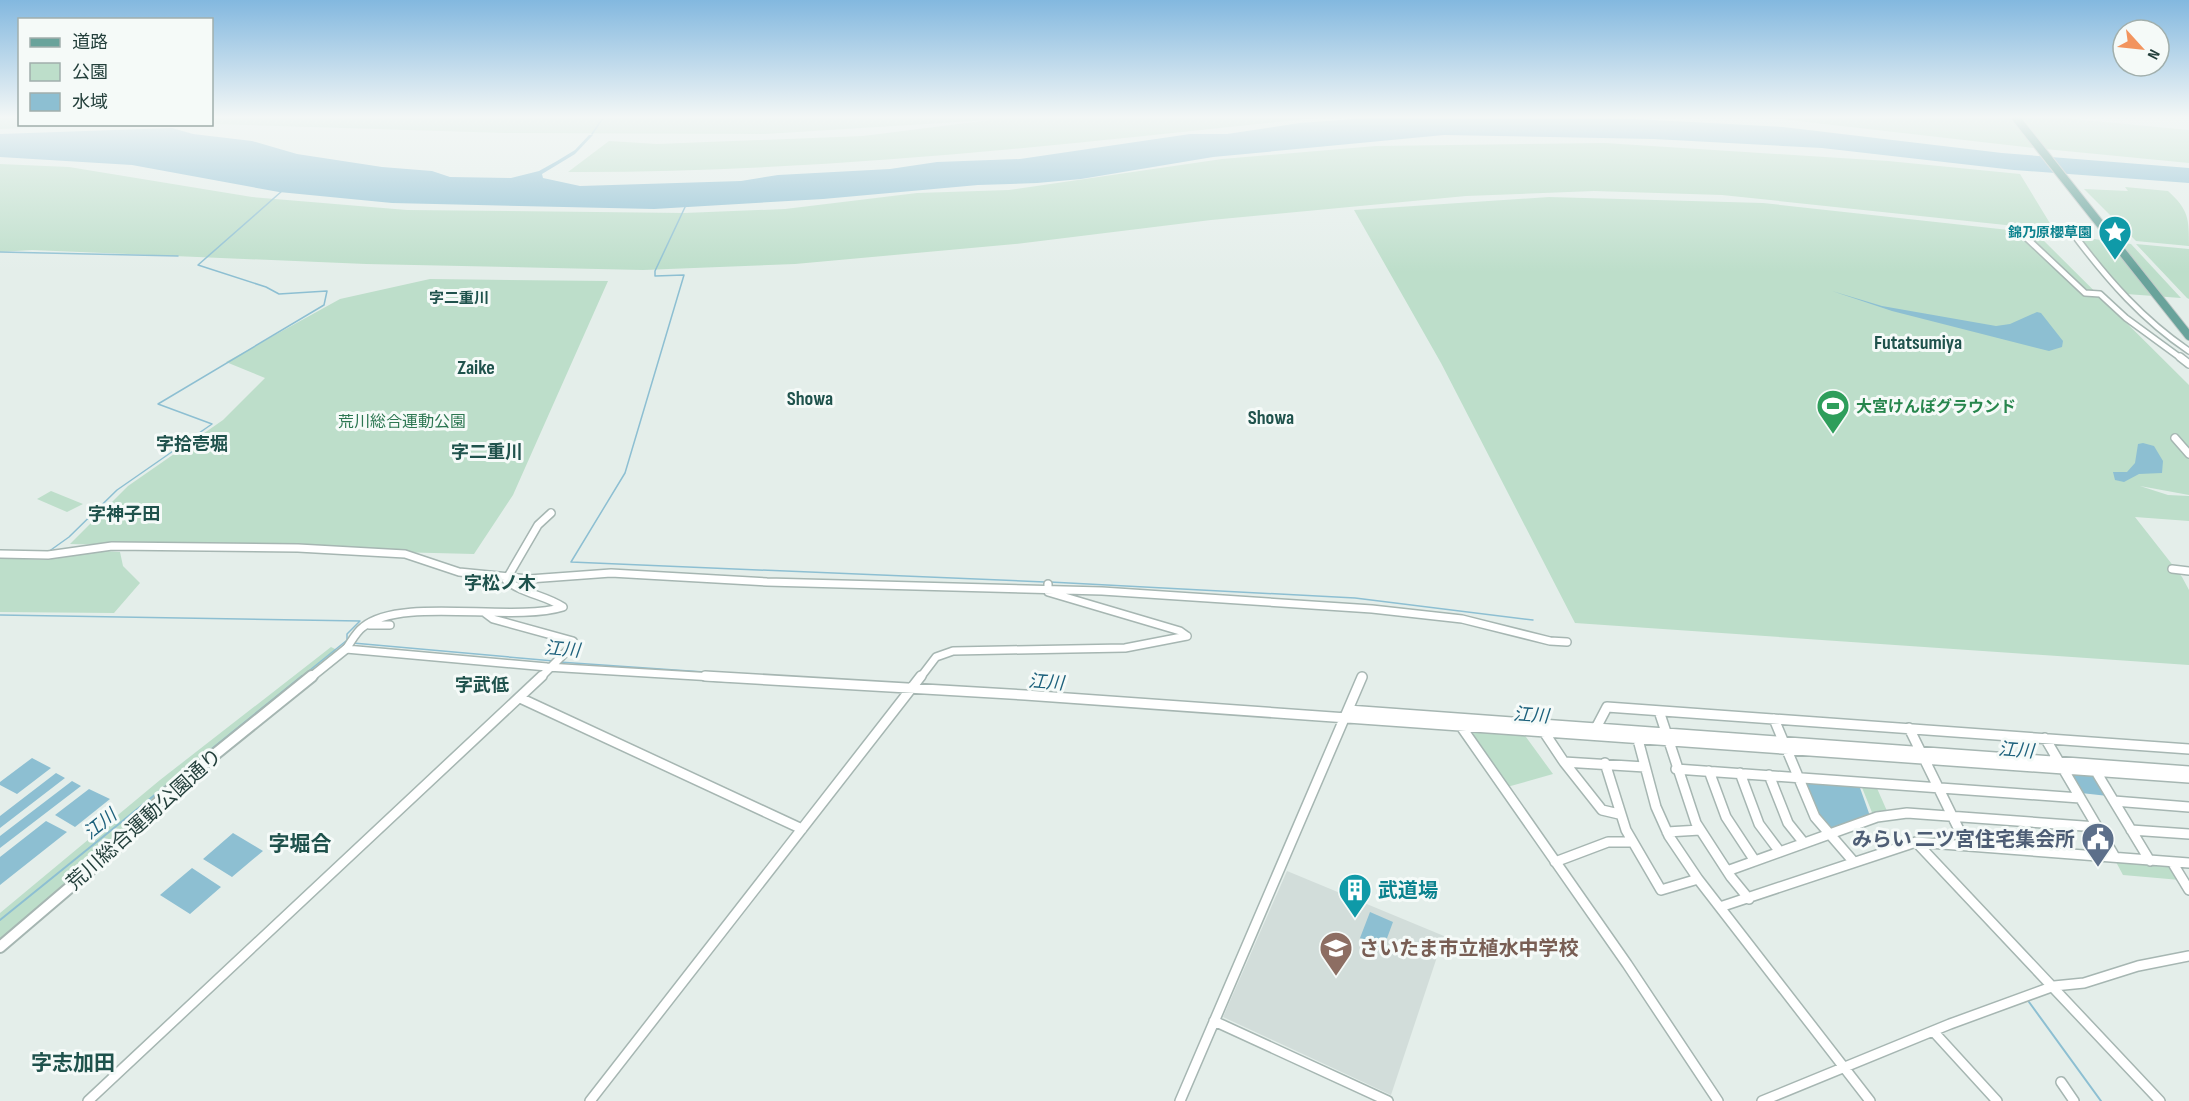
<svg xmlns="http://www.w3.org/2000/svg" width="2189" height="1101" font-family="'Sofia Sans Condensed','Noto Sans JP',sans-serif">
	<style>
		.built { fill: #d2ddda }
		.green { fill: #bddeca }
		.water { fill: #8dbfd2 }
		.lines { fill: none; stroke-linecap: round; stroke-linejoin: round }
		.stream-far1 { stroke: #8dbfd2; stroke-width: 1.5 }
		.stream { stroke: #8dbfd2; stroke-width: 2 }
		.minor-far2-casing { stroke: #a6b6b2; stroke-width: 8 }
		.minor-far1-casing { stroke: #a6b6b2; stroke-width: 10 }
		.minor-casing { stroke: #a6b6b2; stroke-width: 12 }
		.tertiary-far1-casing { stroke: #a6b6b2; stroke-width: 11 }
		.tertiary-casing { stroke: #a6b6b2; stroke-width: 14 }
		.primary-casing { stroke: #c1c9c8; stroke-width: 10 }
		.minor-far2 { stroke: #fff; stroke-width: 5 }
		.minor-far1 { stroke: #fff; stroke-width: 7 }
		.minor { stroke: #fff; stroke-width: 9 }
		.tertiary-far1 { stroke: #fff; stroke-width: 8 }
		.tertiary { stroke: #fff; stroke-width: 10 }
		.primary { stroke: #69a39b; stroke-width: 8 }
		.labels { text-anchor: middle; stroke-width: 6; stroke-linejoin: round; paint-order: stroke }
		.far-culture-label { font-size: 14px; font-weight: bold; fill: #0d838f; stroke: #f5faf8; text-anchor: end }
		.far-neighbourhood-label { font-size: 15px; font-weight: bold; fill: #1f524c; stroke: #f5faf8 }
		.leisure-label { font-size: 16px; font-weight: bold; fill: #27864d; stroke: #f5faf8; text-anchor: start }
		.park-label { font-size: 16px; fill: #2d7752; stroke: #f5faf8 }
		.neighbourhood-label { font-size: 18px; font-weight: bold; fill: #1f524c; stroke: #f5faf8 }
		.water-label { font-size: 18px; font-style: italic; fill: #1d617c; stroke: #f5faf8 }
		.quarter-label { font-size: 20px; font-weight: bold; fill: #1f524c; stroke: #f5faf8 }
		.near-street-label { font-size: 20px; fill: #233f3b; stroke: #f5faf8 }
		.near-service-label { font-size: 20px; font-weight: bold; fill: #4e5e75; stroke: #f5faf8; text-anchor: end }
		.near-culture-label { font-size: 20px; font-weight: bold; fill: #0d838f; stroke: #f5faf8; text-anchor: start }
		.near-education-label { font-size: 20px; font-weight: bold; fill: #785e54; stroke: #f5faf8; text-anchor: start }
		.near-neighbourhood-label { font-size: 21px; font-weight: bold; fill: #1f524c; stroke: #f5faf8 }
	</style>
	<rect width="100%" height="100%" fill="#e4eeea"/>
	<path class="built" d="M1287 871 1444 936 1391 1095 1223 1017Z"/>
	<path class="green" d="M0 118H19L20 124 117 125 0 129Z
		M212 118H1316C1067 144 818 173 568 172L609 141 657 144 863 136 990 120 765 134 506 133 212 124Z
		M1771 118H2011L2034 148Z
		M2020 118H2063L2189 130V163L2045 149Z
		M1605 143 1888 161 2020 174 2054 230 1722 195 1594 191 1466 196 1211 220 1015 244 795 264 643 270 366 264 32 250 0 252V164L69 167 252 197 407 210 684 213 785 209 917 193 1009 190 1222 159 1376 146Z
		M2125 187 2168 191C2189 210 2189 219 2189 246L2136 241 2084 189 2128 191Z
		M1549 197 1763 203 2036 233 2189 385V495L2140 486 2168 495 2189 496V521L2135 517 2182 577 2189 590V665L1575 623 1441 363 1354 210Z
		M2079 237 2131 244 2181 298 2126 294 2108 276Z
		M2136 244 2189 249V299L2187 298Z
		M430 279 608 281 513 495 474 554 70 544 128 486 223 420 265 378 226 362 340 299Z
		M51 491 83 504 67 512 37 499Z
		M106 551 120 552 123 566 140 583 114 613 0 612V558L45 560Z
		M331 647 339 651 0 943V913L160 780Z
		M1464 727 1523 733 1553 774 1507 787Z
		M1861 785 1876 786 1887 811 1873 815Z
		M2116 862 2171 866 2180 880 2123 875Z"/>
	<path class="water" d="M1366 118 1635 119 1783 127 2002 153 2189 168V183L2014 170 1822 148 1654 139 1444 135 1213 157 1081 179 1037 183 978 185 823 199 654 209 392 203 279 192 132 165 0 157V134L172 128 193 134 252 141 297 154 382 167 432 171 450 177 511 178 539 171 557 161 575 150 589 135H593L575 154 542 174 543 178 580 186 741 181 778 175 890 169 937 162 1020 159 1190 134H1227L1300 123Z
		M1832 291 1882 306 1996 326 2010 324 2037 312 2041 313 2063 341 2062 347 2049 351 1892 311Z
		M2143 443 2154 446 2163 461 2162 473 2139 474 2124 482 2115 480 2113 472H2127L2135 463 2138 444Z
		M32 758 51 768 17 794 0 785V782Z
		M56 773 65 778 0 828V816Z
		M2069 773 2095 774 2108 796 2081 793Z
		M72 781 81 786 0 848V836Z
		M1806 782 1859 785 1870 816 1830 830 1819 817Z
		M89 789 110 799 75 827 55 815Z
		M46 821 67 832 0 885V857Z
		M233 833 263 851 232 877 203 859Z
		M192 868 221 887 190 914 160 895Z
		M1370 912 1393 922 1383 949 1360 938Z"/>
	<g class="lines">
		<path class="stream-far1" d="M592 134 603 118
			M686 205 655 271V276L684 275 625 473 571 562 1045 582
			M0 252 178 256
			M48 552 69 537 117 490 212 424 158 404 324 305 327 291 279 294 266 287 198 265 282 191
			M1050 582 1355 598 1533 620
			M0 615 360 621 347 634V640
			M353 643 554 661
			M559 662 704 672
			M300 678 346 641"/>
		<path class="stream" d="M0 920 302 676
			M2029 1002 2101 1101"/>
		<g class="minor-far2-casing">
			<path id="minor-far2" d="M2016 228 2085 293 2100 294 2126 318 2182 359
				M2075 236C2108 280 2143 320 2189 351"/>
		</g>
		<g class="minor-far1-casing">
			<path id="minor-far1" d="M2180 357 2189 364
				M2175 438 2189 454
				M0 554 48 555 112 546 298 548 405 554 459 572 529 579 611 573 767 582 1102 591 1372 609 1462 619 1550 641 1567 642
				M2172 569 2189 571
				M1048 584V592L1180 631 1187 636
				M485 613 493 619 573 641V645L540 678
				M369 625H390
				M346 649 547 667 730 678
				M346 649C351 642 356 632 363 627 401 596 512 623 563 607 545 595 523 594 506 580L538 525 551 513
				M920 678 936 657 953 651 1125 648 1187 636"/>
		</g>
		<g class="minor-casing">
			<path id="minor" d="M705 676 1025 695 2189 778
				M520 698 802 829
				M1348 710 2189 771
				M1659 711 1696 823 1731 877 1749 899
				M1774 719 1815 817 1853 861
				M1460 725 1627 964 1718 1101
				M1596 728 1607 707 2189 749
				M1909 728 1966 844
				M1542 729 1564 762 1645 767
				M1637 736 1656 807 1669 836 1698 879 1870 1101
				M2045 738 2115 857
				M1564 762 1602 810 1619 814
				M1605 763 1626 830 1661 890 1698 879
				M1676 769 2080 798
				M2095 770 2150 861
				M1709 771 1726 817 1755 861
				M1740 773 1759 824 1780 852
				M1769 775 1788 823 1804 843
				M2114 801 2189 807
				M2131 830 2189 834
				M1667 832 1700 830
				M1916 842 2160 1101
				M1555 862 1608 842H1631
				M2172 862 2189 890
				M1727 871 1877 817 1907 813 2097 827
				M1720 907 1916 842 2189 863
				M1214 1021 1388 1101
				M1933 1031 1997 1101
				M2061 1082 2074 1101
				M88 1101 542 676
				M590 1101 921 676
				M1180 1101 1362 677
				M1762 1101 1950 1024 2054 986 2084 983 2138 966 2189 956"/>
		</g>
		<g class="tertiary-far1-casing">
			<path id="tertiary-far1" d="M310 678 346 649"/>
		</g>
		<g class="tertiary-casing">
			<path id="tertiary" d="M0 947 116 848 167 793 312 676"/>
		</g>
		<g class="primary-casing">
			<path id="primary" d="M2016 118 2189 336"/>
		</g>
		<use href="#minor-far2" class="minor-far2"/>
		<use href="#minor-far1" class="minor-far1"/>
		<use href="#minor" class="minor"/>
		<use href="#tertiary-far1" class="tertiary-far1"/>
		<use href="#tertiary" class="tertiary"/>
		<use href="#primary" class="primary"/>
	</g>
	<linearGradient id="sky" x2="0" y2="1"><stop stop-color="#83b8df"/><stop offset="0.43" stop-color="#f3f7f6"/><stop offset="1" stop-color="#f3f7f6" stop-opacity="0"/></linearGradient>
	<rect width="2189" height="272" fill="url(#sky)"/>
	<defs>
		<g id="sight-pin" transform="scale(1.725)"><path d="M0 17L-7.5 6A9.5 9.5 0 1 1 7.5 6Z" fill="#0f9aa8" stroke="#f5faf8"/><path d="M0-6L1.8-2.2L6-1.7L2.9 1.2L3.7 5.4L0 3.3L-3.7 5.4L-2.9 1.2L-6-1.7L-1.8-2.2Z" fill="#fff"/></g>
		<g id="stadium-pin" transform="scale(1.725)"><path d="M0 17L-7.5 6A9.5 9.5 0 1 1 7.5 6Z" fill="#2e9e5b" stroke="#f5faf8"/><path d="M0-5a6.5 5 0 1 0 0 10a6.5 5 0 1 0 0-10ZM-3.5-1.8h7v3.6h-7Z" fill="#fff"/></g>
		<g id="civic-pin" transform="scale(1.725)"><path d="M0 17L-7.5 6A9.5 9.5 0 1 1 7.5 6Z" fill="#5c6f8a" stroke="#f5faf8"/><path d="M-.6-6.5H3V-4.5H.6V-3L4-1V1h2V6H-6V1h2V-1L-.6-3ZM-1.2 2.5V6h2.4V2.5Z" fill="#fff"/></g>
		<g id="building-pin" transform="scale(1.725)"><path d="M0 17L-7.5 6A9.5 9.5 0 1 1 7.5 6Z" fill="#0f9aa8" stroke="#f5faf8"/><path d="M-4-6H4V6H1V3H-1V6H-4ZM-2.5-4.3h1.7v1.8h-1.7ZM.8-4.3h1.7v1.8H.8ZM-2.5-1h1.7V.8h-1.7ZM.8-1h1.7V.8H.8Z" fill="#fff"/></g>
		<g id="school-pin" transform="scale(1.725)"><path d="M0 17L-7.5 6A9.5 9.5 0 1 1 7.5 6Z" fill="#8d6e63" stroke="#f5faf8"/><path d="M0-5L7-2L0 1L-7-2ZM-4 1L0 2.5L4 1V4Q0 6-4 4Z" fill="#fff"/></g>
	</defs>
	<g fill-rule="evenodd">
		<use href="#sight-pin" x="2115" y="232"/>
		<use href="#stadium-pin" x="1833" y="406"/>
		<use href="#civic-pin" x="2098" y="839"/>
		<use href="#building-pin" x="1355" y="890"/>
		<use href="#school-pin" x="1336" y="948"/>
	</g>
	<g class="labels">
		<g class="far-culture-label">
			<text x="2092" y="237">錦乃原櫻草園</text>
		</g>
		<g class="far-neighbourhood-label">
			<text x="459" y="303">字二重川</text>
		</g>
		<g class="leisure-label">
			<text x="1856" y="412">大宮けんぽグラウンド</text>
		</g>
		<g class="park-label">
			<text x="402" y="427">荒川総合運動公園</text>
		</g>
		<g class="neighbourhood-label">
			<text x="192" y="450">字拾壱堀</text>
			<text x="487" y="458">字二重川</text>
			<text x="124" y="520">字神子田</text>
			<text x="500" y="589">字松ノ木</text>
			<text x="482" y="691">字武低</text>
		</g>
		<g class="water-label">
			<text transform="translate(562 649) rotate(5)" y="6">江川</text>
			<text transform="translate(1046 682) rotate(4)" y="6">江川</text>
			<text transform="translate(1531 715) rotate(4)" y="6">江川</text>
			<text transform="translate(2016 750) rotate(4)" y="6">江川</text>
			<text transform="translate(100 824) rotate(-39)" y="6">江川</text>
		</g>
		<g class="quarter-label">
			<text x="1918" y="349">Futatsumiya</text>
			<text x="476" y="374">Zaike</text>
			<text x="810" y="405">Showa</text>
			<text x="1271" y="424">Showa</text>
		</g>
		<g class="near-street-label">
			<text transform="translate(144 819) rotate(-42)" y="7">荒川総合運動公園通り</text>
		</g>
		<g class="near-service-label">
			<text x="2075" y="846">みらい 二ツ宮住宅集会所</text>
		</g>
		<g class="near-culture-label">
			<text x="1378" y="897">武道場</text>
		</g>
		<g class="near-education-label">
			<text x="1359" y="955">さいたま市立植水中学校</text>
		</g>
		<g class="near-neighbourhood-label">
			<text x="300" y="851">字堀合</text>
			<text x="73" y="1070">字志加田</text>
		</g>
	</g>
	<rect x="18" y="18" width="195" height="108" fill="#f5faf8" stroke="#a1afac" stroke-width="1.5"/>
	<rect x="30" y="38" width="30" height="9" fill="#69a39b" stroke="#a1afac" stroke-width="1.5"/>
	<text x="72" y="48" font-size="18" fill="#233f3b">道路</text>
	<rect x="30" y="63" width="30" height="18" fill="#bddeca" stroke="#a1afac" stroke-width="1.5"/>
	<text x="72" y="78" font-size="18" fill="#233f3b">公園</text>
	<rect x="30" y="93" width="30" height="18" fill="#8dbfd2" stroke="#a1afac" stroke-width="1.5"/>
	<text x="72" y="108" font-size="18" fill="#233f3b">水域</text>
	<g transform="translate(2141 48) rotate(117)"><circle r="28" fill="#f5faf8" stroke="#a1afac" stroke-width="1.5"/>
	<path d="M0-4.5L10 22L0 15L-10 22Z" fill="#f2945e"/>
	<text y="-9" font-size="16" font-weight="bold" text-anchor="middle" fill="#233f3b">N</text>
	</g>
</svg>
